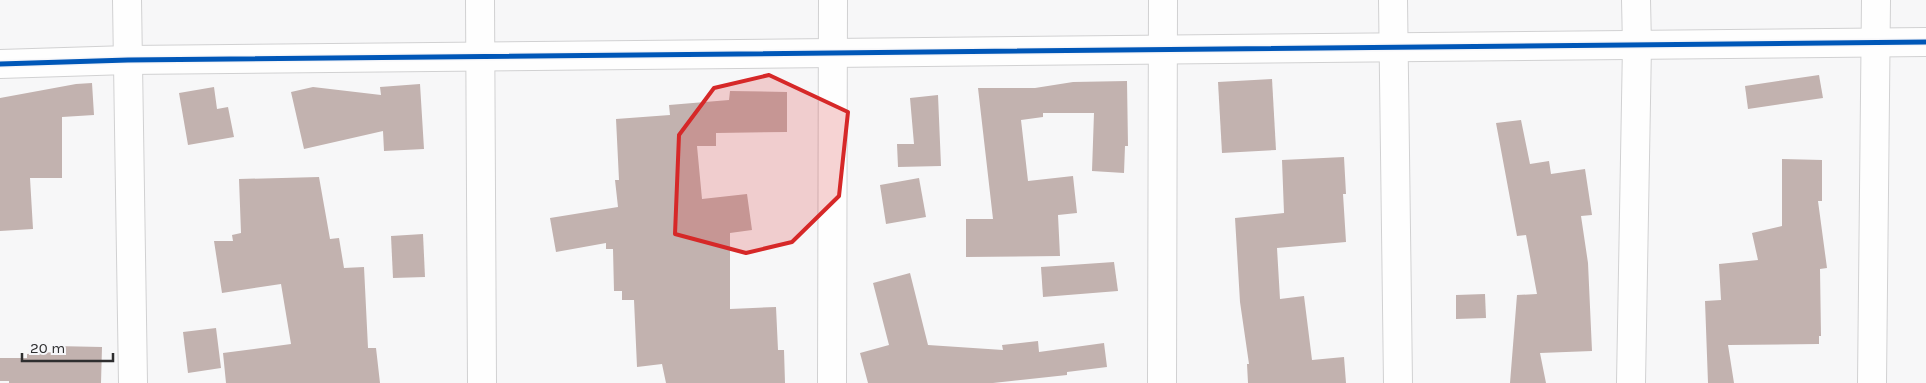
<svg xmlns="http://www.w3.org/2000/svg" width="1926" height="383" font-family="Karla,sans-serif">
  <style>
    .building { fill: #c2b2af }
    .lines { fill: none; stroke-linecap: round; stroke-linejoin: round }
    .minor-casing { stroke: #d1d1d2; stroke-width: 30 }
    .minor { stroke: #fefefe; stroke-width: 28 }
    .cycleway-casing { stroke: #f6f6f9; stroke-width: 8 }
    .cycleway { stroke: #0057b8; stroke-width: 5 }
    .marked { fill: #d62828; fill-opacity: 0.2; stroke: #d62828; stroke-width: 4; stroke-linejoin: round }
  </style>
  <rect width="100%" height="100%" fill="#f7f7f8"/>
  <!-- building -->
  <g class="building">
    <path d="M1819 75 1823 98 1748 109 1745 86Z"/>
    <path d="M1272 79 1276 150 1222 153 1218 82Z"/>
    <path d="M1127 81 1128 146H1125L1124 173 1092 171 1094 113H1043V117L1021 120 1028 181 1073 176 1077 213 1058 215 1060 256 966 257V219H993L978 88H1035L1073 82Z"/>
    <path d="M92 83 94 115 62 117V178H30L33 229 0 231V98L76 84Z"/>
    <path d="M420 84 424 149 384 151 383 131 304 149 291 92 313 87 381 95 380 87Z"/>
    <path d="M214 87 217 109 228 107 234 137 188 145 179 93Z"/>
    <path d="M730 91 787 92V132L716 133V146H697L702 199 747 194 752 230 730 233V309L776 307 778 350H784L785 383H666L662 364 637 367 634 300H622V291H614L613 249H606V243L556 252 550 218 618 207 615 180H619L616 119 670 115 669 105 729 100Z"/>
    <path d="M938 95 941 166 898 167 897 144H914L910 98Z"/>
    <path d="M1521 120 1530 164 1549 161 1551 174 1585 169 1592 215 1581 216 1588 263 1592 351 1540 353 1546 383H1510L1517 295 1537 294 1526 235 1517 236 1496 123Z"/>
    <path d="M1344 157 1346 194H1343L1346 242 1277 248 1280 299 1304 296 1312 360 1344 357 1346 383H1248L1247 364H1249L1240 302 1235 218 1284 213 1282 160Z"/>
    <path d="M1782 159 1822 160V201H1818L1827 268 1820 269 1821 336H1819V344L1728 345 1734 383H1708L1705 301 1721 300 1719 264 1758 260 1752 233 1782 226Z"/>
    <path d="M319 177 330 239 339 238 344 268 364 267 368 348H376L380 383H226L223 353 291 344 281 284 222 293 214 241H233L232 235 241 233 239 179Z"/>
    <path d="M919 178 926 217 886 224 880 185Z"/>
    <path d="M423 234 425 277 393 278 391 236Z"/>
    <path d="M1114 262 1118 291 1043 297 1041 267Z"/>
    <path d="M910 273 928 345 1003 350 1002 345 1038 341 1039 352 1104 343 1107 367 1067 372V375L993 383H868L860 353 889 345 873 283Z"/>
    <path d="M1485 294 1486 318 1456 319V295Z"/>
    <path d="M216 328 221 368 188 373 183 332Z"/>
    <path d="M55 346 102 347 101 383H9V381H0V358H27V354L55 352Z"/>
  </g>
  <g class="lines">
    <defs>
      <g id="minor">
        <path d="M127 0 133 383"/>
        <path d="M480 0 482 383"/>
        <path d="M1393 0 1398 383"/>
        <path d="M0 64 128 60 1926 42"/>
        <path d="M832 383 833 0"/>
        <path d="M1162 383 1163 0"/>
        <path d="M1631 383 1637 45 1636 0"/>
        <path d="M1872 383 1876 0"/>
      </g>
    </defs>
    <!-- minor casing -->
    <use href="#minor" class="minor-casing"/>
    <!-- minor -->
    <use href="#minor" class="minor"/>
    <defs>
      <path id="cycleway" d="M0 64 128 60 1926 42"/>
    </defs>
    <!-- cycleway casing -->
    <use href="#cycleway" class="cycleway-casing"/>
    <!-- cycleway -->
    <use href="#cycleway" class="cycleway"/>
  </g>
  <!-- marked area -->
  <path class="marked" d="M769 75 848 112 839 196 792 242 746 253 675 234 679 135 714 88Z"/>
  <!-- scale -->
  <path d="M22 353v8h91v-8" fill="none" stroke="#2e2e2f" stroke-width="2.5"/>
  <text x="30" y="353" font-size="15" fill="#2e2e2f" stroke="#f6f6f9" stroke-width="4" paint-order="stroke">20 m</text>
</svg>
